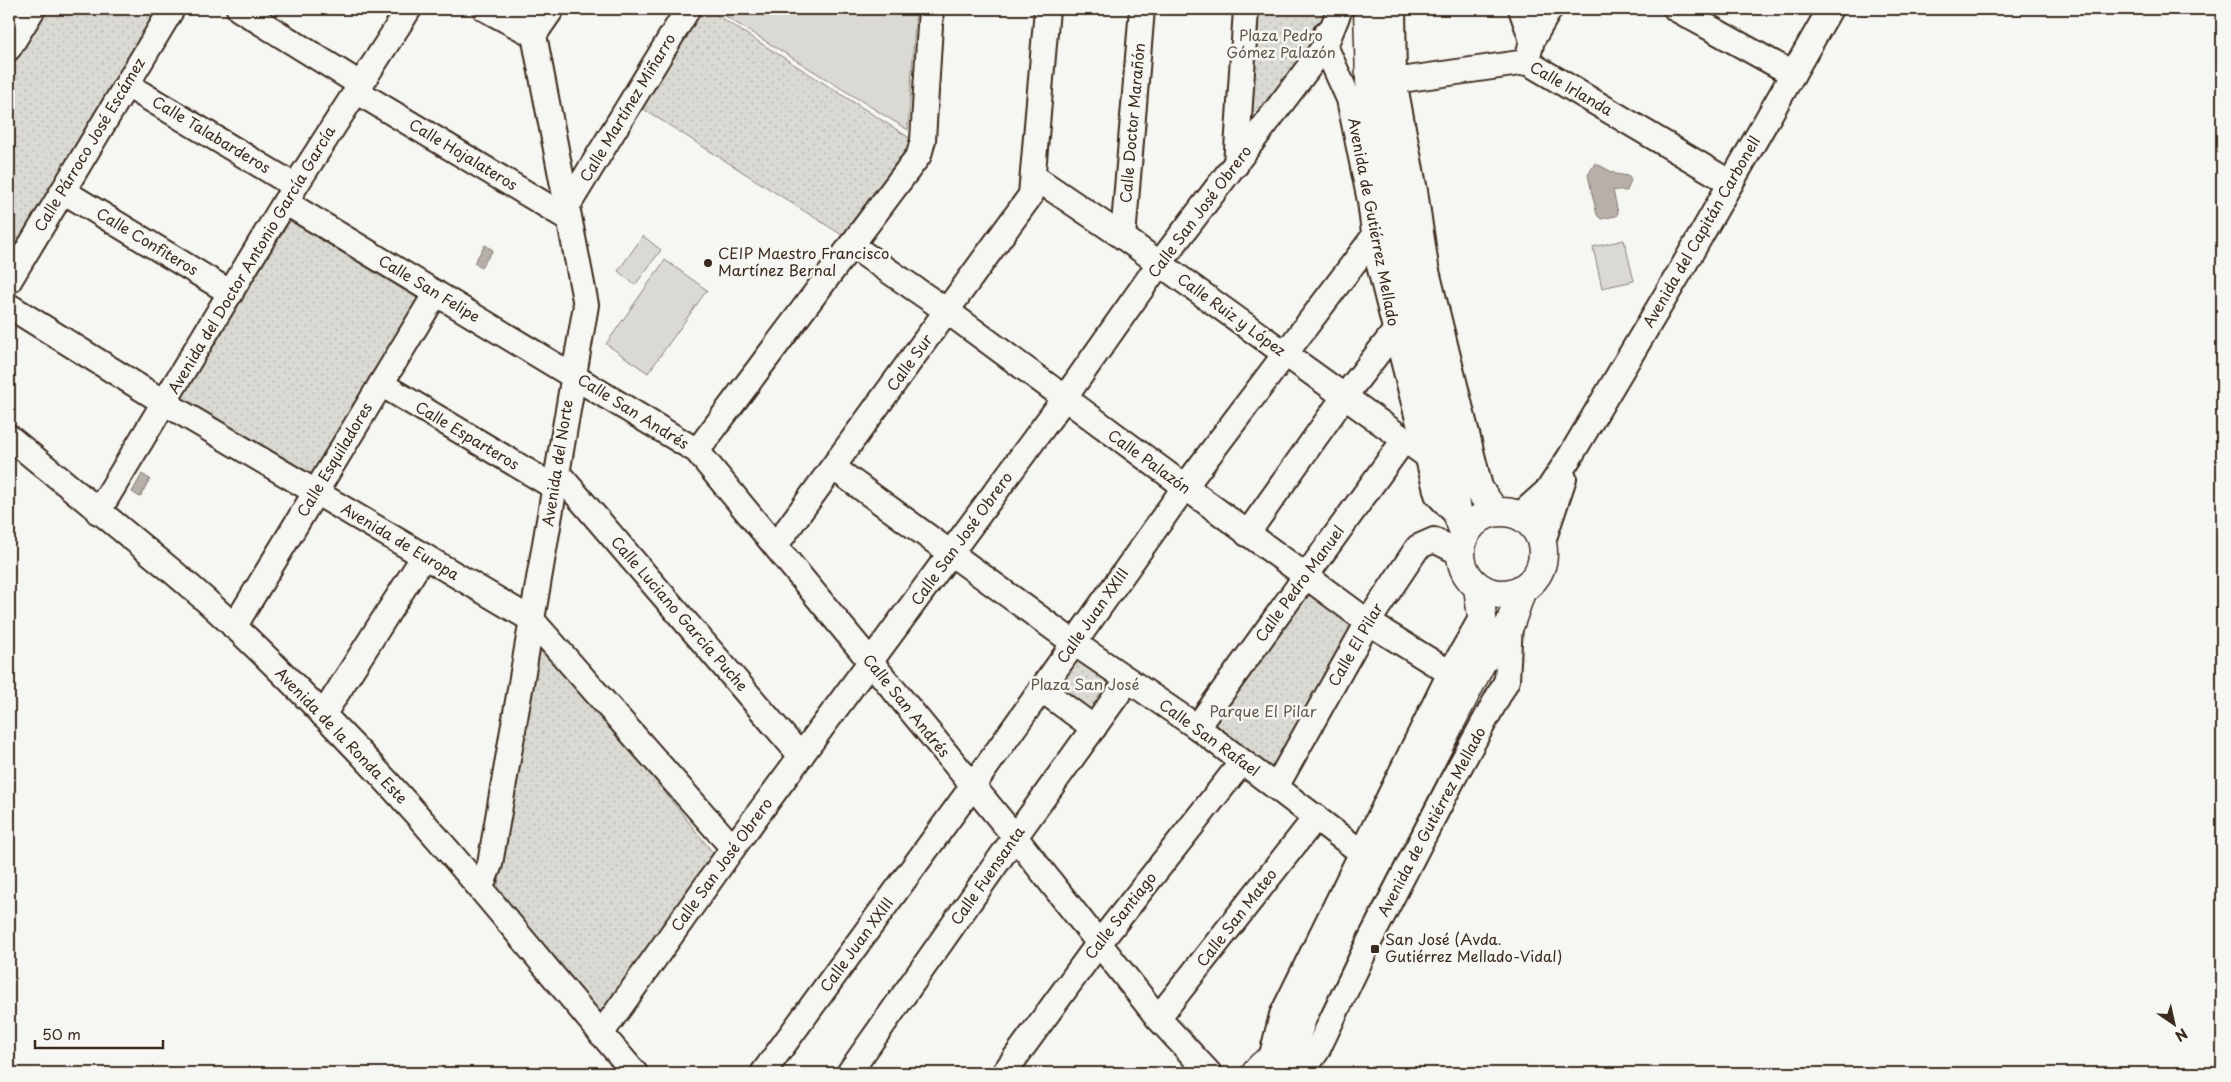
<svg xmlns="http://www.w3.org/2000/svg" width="2231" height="1082" font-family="'Playpen Sans',sans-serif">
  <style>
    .grass { fill: #dad9d3; stroke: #8a8278 }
    .park { fill: url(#park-dots); stroke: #8a8278 }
    .water { fill: #b6b0a9; stroke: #857a71 }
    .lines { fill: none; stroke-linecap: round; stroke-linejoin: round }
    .minor-casing { stroke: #3b2a1e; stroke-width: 28 }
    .major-casing { stroke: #3b2a1e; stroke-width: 31 }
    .minor { stroke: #f6f6f2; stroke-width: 24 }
    .major { stroke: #f6f6f2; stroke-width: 28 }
    .poi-dot { fill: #3b2a1e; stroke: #f6f6f2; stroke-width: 2 }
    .labels { text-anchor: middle; stroke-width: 5; stroke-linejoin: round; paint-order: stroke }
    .park-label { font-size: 15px; fill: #63564b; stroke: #f6f6f2 }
    .street-label { font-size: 15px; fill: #3b2a1e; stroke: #f6f6f2 }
    .poi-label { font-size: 15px; fill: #3b2a1e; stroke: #f6f6f2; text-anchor: start }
  </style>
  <defs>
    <pattern id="park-dots" width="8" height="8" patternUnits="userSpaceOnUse" patternTransform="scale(1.25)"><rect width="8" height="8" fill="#dad9d3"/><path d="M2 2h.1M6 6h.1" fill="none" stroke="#bcbab5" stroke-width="1.8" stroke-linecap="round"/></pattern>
  </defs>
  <rect width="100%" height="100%" fill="#f6f6f2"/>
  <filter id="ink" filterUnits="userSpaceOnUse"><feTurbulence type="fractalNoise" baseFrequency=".02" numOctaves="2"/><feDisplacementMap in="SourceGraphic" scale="10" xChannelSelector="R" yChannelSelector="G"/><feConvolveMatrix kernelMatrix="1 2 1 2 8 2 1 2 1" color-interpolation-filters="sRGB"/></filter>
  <g filter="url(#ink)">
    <!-- grass -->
    <g class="grass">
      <path d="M714 9H916L908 130Z"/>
      <path d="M643 236 661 250 635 285 618 271Z"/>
      <path d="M1624 240 1634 281 1602 288 1593 247Z"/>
      <path d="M665 260 707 290 648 373 606 344Z"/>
    </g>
    <!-- park -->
    <g class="park">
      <path d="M48 9H161L9 260V73Z"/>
      <path d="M703 9H707L913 140 842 235 642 108Z"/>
      <path d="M1246 9H1327L1325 46 1270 120 1240 103Z"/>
      <path d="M290 221 423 302 311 484 178 403Z"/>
      <path d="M1307 584 1360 624 1273 771 1205 726Z"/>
      <path d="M1074 643 1128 680 1094 728 1041 689Z"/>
      <path d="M550 648 718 859 603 1018 496 897 538 649Z"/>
    </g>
    <!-- water -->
    <g class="water">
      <path d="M1595 163 1616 174 1628 176 1631 180 1627 191 1613 190 1618 213 1616 216 1601 219 1597 215 1588 175Z"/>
      <path d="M485 245 493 250 481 268 474 263Z"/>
      <path d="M142 474 150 479 140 497 132 492Z"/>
    </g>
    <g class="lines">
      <defs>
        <g id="minor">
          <path d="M239 9 360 84"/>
          <path d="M485 9 534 35 552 9"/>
          <path d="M1393 9 1394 81 1415 191 1426 267 1480 487"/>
          <path d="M1521 9 1532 40"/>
          <path d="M1676 9 1793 74"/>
          <path d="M1326 33 1325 46 1349 99 1370 201 1377 257 1437 494 1458 516"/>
          <path d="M9 48 33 9"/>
          <path d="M1527 62 1532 40 1550 9"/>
          <path d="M1394 81 1527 62 1731 183"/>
          <path d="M127 85 295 186"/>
          <path d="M356 91 569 219"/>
          <path d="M1236 165 1246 9"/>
          <path d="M1033 176 1123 237 1427 456"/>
          <path d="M63 191 231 293"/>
          <path d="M285 202 697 451 1015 837 1158 1018 1209 1073"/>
          <path d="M567 207 688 9"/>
          <path d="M1123 237 1142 9"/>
          <path d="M851 245 947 311 1368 622 1450 673"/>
          <path d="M9 281 172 9"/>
          <path d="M9 306 165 403 532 620 733 848"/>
          <path d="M381 384 554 487"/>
          <path d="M9 437C63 482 118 526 172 571 233 622 289 679 344 736 448 843 538 961 635 1073"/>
          <path d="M697 451 919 155 923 140 931 9"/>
          <path d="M834 468 1074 643 1197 727 1362 853"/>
          <path d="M557 472 801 756"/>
          <path d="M98 512 285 202 409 9"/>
          <path d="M1519 516 1548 490 1571 455 1684 265 1830 9"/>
          <path d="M1247 534 1344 397 1395 331"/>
          <path d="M1542 544 1564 478"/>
          <path d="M776 545 1031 195 1047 9"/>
          <path d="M234 627 436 293"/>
          <path d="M1041 689 1094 728"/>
          <path d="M323 715 424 556"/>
          <path d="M1197 727 1404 440"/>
          <path d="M1276 787 1368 622 1418 547 1434 540 1460 553"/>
          <path d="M481 887 490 864 586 305 529 9"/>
          <path d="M1158 1018 1316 817"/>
          <path d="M601 1034 733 848 1064 399 1159 264 1325 46 1340 9"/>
          <path d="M1271 1059 1282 1015 1450 673 1482 617"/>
          <path d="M1305 1068 1317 1051 1369 942 1453 779 1507 680 1510 624"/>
          <path d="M763 1073 972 787 1184 488 1375 235"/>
          <path d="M849 1073 1015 837 1128 680"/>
          <path d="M1004 1073 1093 951 1242 762"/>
        </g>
        <g id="major">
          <path d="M1368 9 1370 81 1381 148 1403 258 1445 441 1458 516 1465 535"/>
          <path d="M1450 448 1495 512"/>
          <circle cx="1502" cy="553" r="41"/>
          <path d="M1478 587 1482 617 1481 663"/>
          <path d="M1289 1058 1303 1015 1344 929 1481 663 1510 624 1522 589"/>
          <path d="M1256 1073C1269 1053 1295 1052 1308 1073"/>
        </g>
      </defs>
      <!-- minor casing -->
      <use href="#minor" class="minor-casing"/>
      <!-- major casing -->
      <use href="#major" class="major-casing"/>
      <!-- minor -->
      <use href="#minor" class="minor"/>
      <!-- major -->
      <use href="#major" class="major"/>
    </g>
  </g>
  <!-- markers -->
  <g class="poi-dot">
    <circle cx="708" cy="263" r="5"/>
    <rect x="1370" y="944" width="10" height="10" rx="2.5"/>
  </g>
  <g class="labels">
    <!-- park labels -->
    <g class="park-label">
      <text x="1281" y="41">Plaza Pedro<tspan x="1281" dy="17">Gómez Palazón</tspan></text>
      <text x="1085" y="690">Plaza San José</text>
      <text x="1263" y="717">Parque El Pilar</text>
    </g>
    <!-- street labels -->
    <g class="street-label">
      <text transform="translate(1571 89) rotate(30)" y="5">Calle Irlanda</text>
      <text transform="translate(628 108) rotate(-59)" y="5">Calle Martínez Miñarro</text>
      <text transform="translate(1133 123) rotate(-85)" y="5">Calle Doctor Marañón</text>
      <text transform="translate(211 135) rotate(31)" y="5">Calle Talabarderos</text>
      <text transform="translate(90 145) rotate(-59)" y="5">Calle Párroco José Escámez</text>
      <text transform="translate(463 155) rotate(31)" y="5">Calle Hojalateros</text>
      <text transform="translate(1200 212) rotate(-53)" y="5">Calle San José Obrero</text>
      <text transform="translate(1373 222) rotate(79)" y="5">Avenida de Gutiérrez Mellado</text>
      <text transform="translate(1702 232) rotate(-60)" y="5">Avenida del Capitán Carbonell</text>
      <text transform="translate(147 242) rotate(31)" y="5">Calle Confiteros</text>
      <text transform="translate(252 260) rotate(-59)" y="5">Avenida del Doctor Antonio García García</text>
      <text transform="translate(429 289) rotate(31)" y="5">Calle San Felipe</text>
      <text transform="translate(1231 315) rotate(36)" y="5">Calle Ruiz y López</text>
      <text transform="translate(910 363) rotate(-54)" y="5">Calle Sur</text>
      <text transform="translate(633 412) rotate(32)" y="5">Calle San Andrés</text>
      <text transform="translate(467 436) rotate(31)" y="5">Calle Esparteros</text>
      <text transform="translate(335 460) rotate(-59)" y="5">Calle Esquiladores</text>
      <text transform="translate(1149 462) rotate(36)" y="5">Calle Palazón</text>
      <text transform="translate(558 463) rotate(-81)" y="5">Avenida del Norte</text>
      <text transform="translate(962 539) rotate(-54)" y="5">Calle San José Obrero</text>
      <text transform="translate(400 542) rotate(31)" y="5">Avenida de Europa</text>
      <text transform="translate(1300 584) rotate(-54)" y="5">Calle Pedro Manuel</text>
      <text transform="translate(679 614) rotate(49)" y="5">Calle Luciano García Puche</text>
      <text transform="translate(1093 616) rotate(-55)" y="5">Calle Juan XXIII</text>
      <text transform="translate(1356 645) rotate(-60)" y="5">Calle El Pilar</text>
      <text transform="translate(906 706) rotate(51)" y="5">Calle San Andrés</text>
      <text transform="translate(341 736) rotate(46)" y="5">Avenida de la Ronda Este</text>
      <text transform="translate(1209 738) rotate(36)" y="5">Calle San Rafael</text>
      <text transform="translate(1432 822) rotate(-62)" y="5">Avenida de Gutiérrez Mellado</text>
      <text transform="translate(722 865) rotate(-54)" y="5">Calle San José Obrero</text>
      <text transform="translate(988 876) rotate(-55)" y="5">Calle Fuensanta</text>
      <text transform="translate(1121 916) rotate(-52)" y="5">Calle Santiago</text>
      <text transform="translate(1237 918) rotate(-52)" y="5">Calle San Mateo</text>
      <text transform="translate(857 945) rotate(-54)" y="5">Calle Juan XXIII</text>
    </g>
    <!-- poi labels -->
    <g class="poi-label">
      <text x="718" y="259">CEIP Maestro Francisco<tspan x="718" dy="17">Martínez Bernal</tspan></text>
      <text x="1385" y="945">San José (Avda.<tspan x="1385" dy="17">Gutiérrez Mellado-Vidal)</tspan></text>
    </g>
  </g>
  <!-- margin -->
  <rect width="2231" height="1082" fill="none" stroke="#f6f6f2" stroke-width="30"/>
  <rect x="15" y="15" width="2201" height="1052" fill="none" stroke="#3b2a1e" stroke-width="2" filter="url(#ink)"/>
  <!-- north arrow -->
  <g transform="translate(2174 1024) rotate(146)" stroke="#f6f6f2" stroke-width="4" paint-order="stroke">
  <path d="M0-4L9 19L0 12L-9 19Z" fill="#3b2a1e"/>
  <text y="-8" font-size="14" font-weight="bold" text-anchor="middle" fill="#3b2a1e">N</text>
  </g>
  <!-- scale -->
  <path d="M35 1040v8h128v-8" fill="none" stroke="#3b2a1e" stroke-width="2.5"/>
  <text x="42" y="1040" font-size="15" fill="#3b2a1e" stroke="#f6f6f2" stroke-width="4" paint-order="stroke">50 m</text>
</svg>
